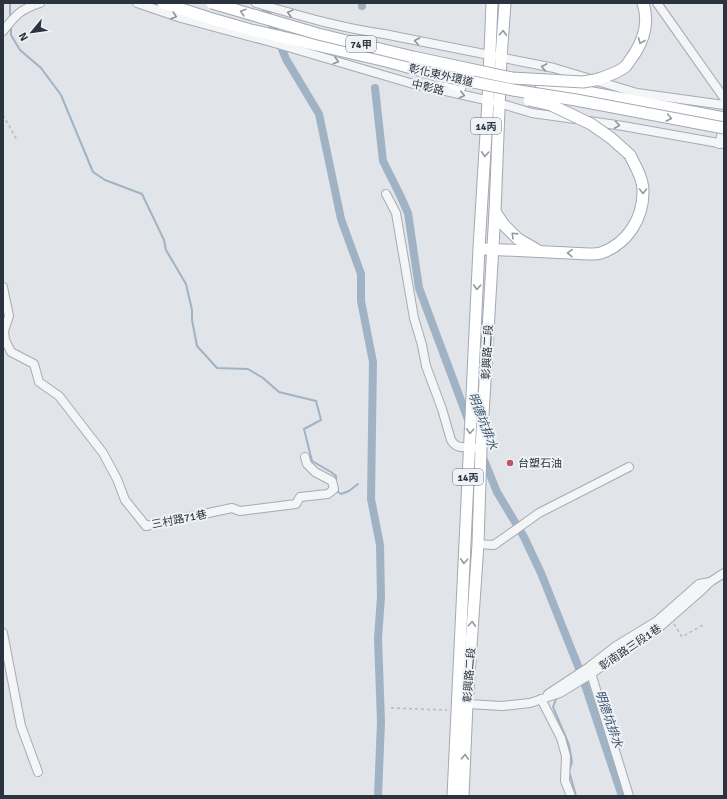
<svg xmlns="http://www.w3.org/2000/svg" width="727" height="799" font-family="Signika,'Noto Sans TC',sans-serif">
  <style>
    .lines { fill: none; stroke-linecap: round; stroke-linejoin: round }
    .stream { stroke: #a0b3c5; stroke-width: 2 }
    .canal { stroke: #a0b3c5; stroke-width: 8 }
    .minor-casing { stroke: #a7abb2; stroke-width: 10 }
    .major-casing { stroke: #a2a9b3; stroke-width: 13 }
    .path { stroke: #b7bbc0; stroke-width: 1.5; stroke-dasharray: 3 3; stroke-linecap: butt }
    .minor { stroke: #f3f5f7; stroke-width: 8 }
    .major { stroke: #fff; stroke-width: 11 }
    .major-bridge-casing { stroke: #a2a9b3; stroke-width: 13; stroke-linecap: butt }
    .major-bridge { stroke: #fff; stroke-width: 11 }
    .oneway { stroke: #95999e }
    .oneway2 { stroke: #8f949a }
    .poi-dot { fill: #c05367; stroke: #f0f3f6; stroke-width: 1.5 }
    .labels { text-anchor: middle; stroke-width: 4; stroke-linejoin: round; paint-order: stroke }
    .shield { fill: #f0f3f6; stroke: #666d75; stroke-width: 1 }
    .shield-label { font-size: 10px; font-weight: bold; fill: #2b333e }
    .street-label { font-size: 11px; fill: #2b333e; stroke: #f0f3f6 }
    .poi-label { font-size: 11px; fill: #2b333e; stroke: #f0f3f6; text-anchor: start }
    .water-label { font-size: 12px; font-style: italic; fill: #39536e; stroke: #f0f3f6 }
  </style>
  <rect width="100%" height="100%" fill="#e1e4e8"/>
  <g class="lines">
    <!-- stream -->
    <g class="stream">
      <path d="M10 3V18"/>
      <path d="M11 26V35L20 50 41 68 61 95 93 172 105 180 142 194 164 240 166 250 186 284 192 310V320L197 346 217 368 248 369 263 378 279 392 316 401 321 420 304 429 312 461 331 472 336 476V482"/>
      <path d="M335 490 341 494 349 491 358 484"/>
      <path d="M557 697 553 707 569 745 572 762 569 771 576 796"/>
    </g>
    <!-- canal -->
    <g class="canal">
      <path d="M263 3 286 59 319 114 341 219 361 274V301L373 362 371 499 380 545 381 597 378 638 381 722 378 796"/>
      <path d="M362 6V3"/>
      <path d="M375 88 383 161 399 193 408 213 419 288 469 422"/>
      <path d="M482 455 497 492 524 537 541 573 582 676 622 796"/>
    </g>
    <defs>
      <g id="minor">
        <path d="M137 3 181 18 271 42 410 83 499 103 532 113 575 119"/>
        <path d="M256 3C298 15 340 28 384 34L554 68 637 93 724 105"/>
        <path d="M657 3 724 98"/>
        <path d="M3 31C16 15 19 10 40 3"/>
        <path d="M589 121 623 126 724 144"/>
        <path d="M719 144 724 125"/>
        <path d="M386 194 396 213 414 318 422 345 426 366 442 409 451 440C457 450 464 446 474 448"/>
        <path d="M3 287 9 316 4 331 5 340 11 352 34 364 39 382 59 396 103 453 117 479 125 500 146 526 232 508 240 511 296 504 300 497 328 494 334 489 332 481 315 472 307 464 305 457"/>
        <path d="M478 544 494 545 539 513 629 467"/>
        <path d="M3 633 21 726 38 772"/>
        <path d="M590 670 629 796"/>
        <path d="M548 694 589 667 616 646 657 621 699 584 710 582"/>
        <path d="M541 699 561 738 566 756 565 781 571 796"/>
        <path d="M462 705 467 704 502 706 530 703 560 693 591 674 630 646 654 632 703 589 710 582 724 573"/>
      </g>
      <g id="major">
        <path d="M163 3 209 18 251 30 386 61 433 74 460 87"/>
        <path d="M595 80C604 77 619 73 626 66 629 62 632 57 635 53 645 37 649 21 643 3"/>
        <path d="M540 83 724 118"/>
        <path d="M495 212 504 225 518 239 537 250"/>
        <path d="M485 249 589 254C593 254 598 254 601 253 627 244 643 219 643 192 643 190 643 186 642 183 640 173 634 164 630 155"/>
        <path d="M453 796 479 248 488 101 492 3"/>
        <path d="M463 796 467 704 478 544 481 449 495 212 501 58 505 3"/>
      </g>
    </defs>
    <!-- minor casing -->
    <use href="#minor" class="minor-casing"/>
    <!-- major casing -->
    <use href="#major" class="major-casing"/>
    <!-- path -->
    <g class="path">
      <path d="M3 115 17 140"/>
      <path d="M674 624 682 637 703 625"/>
      <path d="M391 708 447 710"/>
    </g>
    <!-- minor -->
    <use href="#minor" class="minor"/>
    <!-- major -->
    <use href="#major" class="major"/>
    <defs>
      <g id="major-bridge">
        <path d="M212 3 318 34 413 57 512 78 583 82 595 80"/>
        <path d="M433 74 513 90 576 100 724 128"/>
        <path d="M529 100 551 105 591 124 611 138 630 155"/>
      </g>
    </defs>
    <!-- major-bridge casing -->
    <use href="#major-bridge" class="major-bridge-casing"/>
    <!-- major-bridge -->
    <use href="#major-bridge" class="major-bridge"/>
  </g>
  <!-- one-way arrows -->
  <defs><path id="oneway-chevron" d="M-2-3.5L2.5 0L-2 3.5" fill="none" stroke-width="1.6" stroke-linecap="round" stroke-linejoin="round"/></defs>
  <g class="oneway">
    <use href="#oneway-chevron" transform="translate(243 12) rotate(-163)"/>
    <use href="#oneway-chevron" transform="translate(503 33) rotate(-86)"/>
    <use href="#oneway-chevron" transform="translate(641 41) rotate(112)"/>
    <use href="#oneway-chevron" transform="translate(669 118) rotate(11)"/>
    <use href="#oneway-chevron" transform="translate(485 154) rotate(93)"/>
    <use href="#oneway-chevron" transform="translate(643 191) rotate(90)"/>
    <use href="#oneway-chevron" transform="translate(514 235) rotate(-136)"/>
    <use href="#oneway-chevron" transform="translate(570 253) rotate(-177)"/>
    <use href="#oneway-chevron" transform="translate(477 287) rotate(93)"/>
    <use href="#oneway-chevron" transform="translate(470 431) rotate(93)"/>
    <use href="#oneway-chevron" transform="translate(464 561) rotate(93)"/>
    <use href="#oneway-chevron" transform="translate(472 624) rotate(-86)"/>
    <use href="#oneway-chevron" transform="translate(465 757) rotate(-88)"/>
  </g>
  <g class="oneway2">
    <use href="#oneway-chevron" transform="translate(290 13) rotate(-165)"/>
    <use href="#oneway-chevron" transform="translate(174 16) rotate(19)"/>
    <use href="#oneway-chevron" transform="translate(417 41) rotate(-169)"/>
    <use href="#oneway-chevron" transform="translate(336 61) rotate(16)"/>
    <use href="#oneway-chevron" transform="translate(544 67) rotate(-169)"/>
    <use href="#oneway-chevron" transform="translate(462 95) rotate(13)"/>
    <use href="#oneway-chevron" transform="translate(617 125) rotate(8)"/>
  </g>
  <!-- markers -->
  <circle class="poi-dot" cx="510" cy="463" r="4"/>
  <g class="labels">
    <!-- shield labels -->
    <g class="shield">
      <rect x="346" y="36" width="30" height="16" rx="3"/>
      <rect x="471" y="118" width="30" height="16" rx="3"/>
      <rect x="453" y="469" width="30" height="16" rx="3"/>
    </g>
    <g class="shield-label">
      <text x="361" y="48">74甲</text>
      <text x="486" y="130">14丙</text>
      <text x="468" y="481">14丙</text>
    </g>
    <!-- street labels -->
    <g class="street-label">
      <text transform="translate(441 75) rotate(13)" y="4">彰化東外環道</text>
      <text transform="translate(428 87) rotate(13)" y="4">中彰路</text>
      <text transform="translate(487 352) rotate(-87)" y="4">彰興路二段</text>
      <text transform="translate(179 519) rotate(-11)" y="4">三村路71巷</text>
      <text transform="translate(630 647) rotate(-34)" y="4">彰南路三段1巷</text>
      <text transform="translate(469 675) rotate(-86)" y="4">彰興路二段</text>
    </g>
    <!-- poi labels -->
    <g class="poi-label">
      <text x="518" y="467">台塑石油</text>
    </g>
    <!-- water labels -->
    <g class="water-label">
      <text transform="translate(483 421) rotate(69)" y="4">明德坑排水</text>
      <text transform="translate(609 719) rotate(71)" y="4">明德坑排水</text>
    </g>
  </g>
  <!-- border -->
  <rect width="727" height="799" fill="none" stroke="#2b333e" stroke-width="8"/>
  <!-- north arrow -->
  <g transform="translate(32 32) rotate(241)" stroke="#f0f3f6" stroke-width="3" paint-order="stroke">
  <path d="M0-3L7 15L0 10L-7 15Z" fill="#2b333e"/>
  <text y="-6" font-size="11" font-weight="bold" text-anchor="middle" fill="#2b333e">N</text>
  </g>
</svg>
